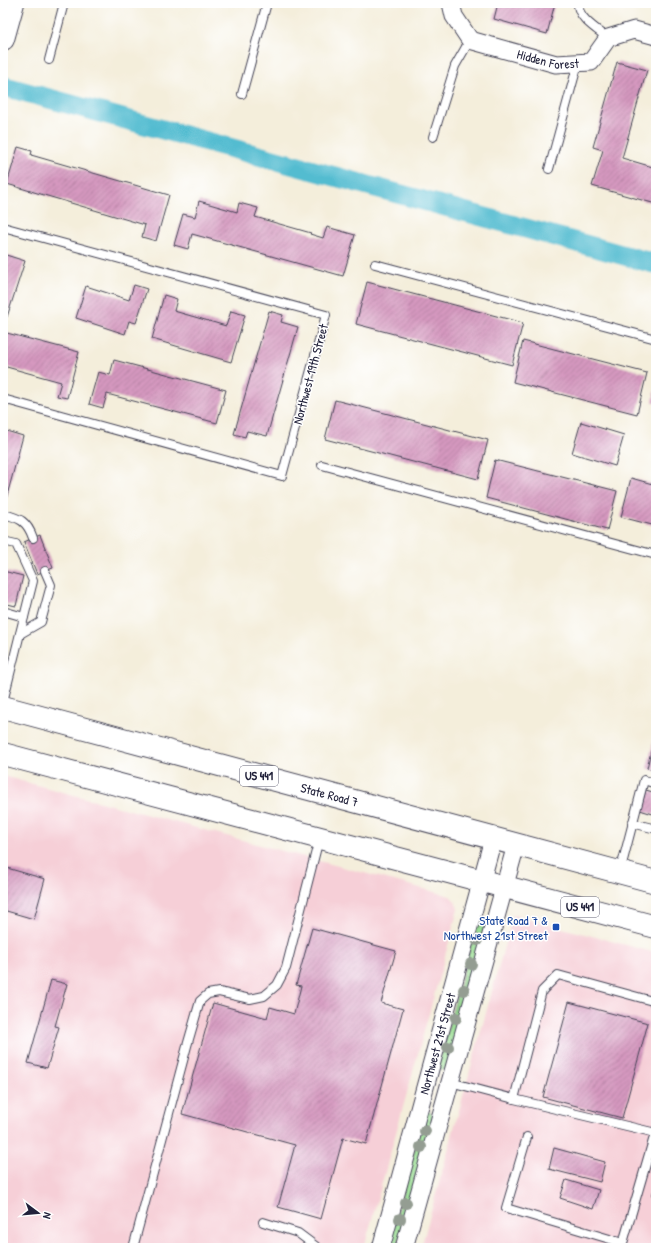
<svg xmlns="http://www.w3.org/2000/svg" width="659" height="1251" font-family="'Patrick Hand',sans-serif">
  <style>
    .built { fill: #f6cfd7 }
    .grass { fill: #9bdd94; stroke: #5e8068 }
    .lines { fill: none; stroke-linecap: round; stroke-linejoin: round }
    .canal { stroke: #53bcd0; stroke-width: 20 }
    .building { fill: url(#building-hatch) }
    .lane-casing { stroke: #424153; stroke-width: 10 }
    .street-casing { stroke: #424153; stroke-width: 19 }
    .secondary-casing { stroke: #424153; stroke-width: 24 }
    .primary-casing { stroke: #424153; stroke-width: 24 }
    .lane { stroke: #fff; stroke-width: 8 }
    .street { stroke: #fff; stroke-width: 17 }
    .secondary { stroke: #fff; stroke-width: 22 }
    .primary { stroke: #fff; stroke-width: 22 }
    .tree { fill: #949d92 }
    .transit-dot { fill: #1a4fb4; stroke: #fff; stroke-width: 1.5 }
    .labels { text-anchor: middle; stroke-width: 3; stroke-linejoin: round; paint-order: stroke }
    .shield { fill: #fff; stroke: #646476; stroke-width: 1 }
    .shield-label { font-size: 12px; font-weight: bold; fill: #22223b }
    .street-label { font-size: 13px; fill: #22223b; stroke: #fff }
    .transit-label { font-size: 13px; fill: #164399; stroke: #fff; text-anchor: end }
  </style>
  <defs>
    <pattern id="building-hatch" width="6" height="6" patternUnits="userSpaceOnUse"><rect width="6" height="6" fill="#d598bf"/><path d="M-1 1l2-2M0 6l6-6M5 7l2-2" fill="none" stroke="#ac7c9c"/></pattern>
  </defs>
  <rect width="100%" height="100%" fill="#fff"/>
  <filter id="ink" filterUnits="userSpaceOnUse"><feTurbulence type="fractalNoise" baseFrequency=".025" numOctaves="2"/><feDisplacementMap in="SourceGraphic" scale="8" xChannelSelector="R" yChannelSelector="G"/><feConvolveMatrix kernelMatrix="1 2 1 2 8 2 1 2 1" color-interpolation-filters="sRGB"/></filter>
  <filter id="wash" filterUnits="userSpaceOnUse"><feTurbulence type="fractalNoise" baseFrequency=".012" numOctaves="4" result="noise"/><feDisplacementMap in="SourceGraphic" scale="16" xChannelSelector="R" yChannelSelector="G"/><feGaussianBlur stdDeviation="0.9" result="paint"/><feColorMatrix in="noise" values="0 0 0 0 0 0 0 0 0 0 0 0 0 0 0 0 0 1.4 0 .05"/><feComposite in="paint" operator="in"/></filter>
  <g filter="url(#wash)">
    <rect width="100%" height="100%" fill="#f4eedb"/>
    <!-- built -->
    <g class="built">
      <path d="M3 776 450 896 455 901 458 909 364 1248H3Z"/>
      <path d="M513 915 656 953V1248H421Z"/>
    </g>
    <!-- grass -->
    <g class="grass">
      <path d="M481 918H484L487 921 447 1067 444 1070 440 1069 438 1064 476 926Z"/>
      <path d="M428 1111 432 1113 433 1117 399 1241 396 1244 391 1243 390 1239 424 1114Z"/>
    </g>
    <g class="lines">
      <!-- canal -->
      <path class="canal" d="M3 86 656 264"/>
    </g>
    <g id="blocks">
      <!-- building -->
      <g class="building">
        <path d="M498 3H555L547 34 494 19Z"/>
        <path d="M617 62 647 70 622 158 656 168V204L592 186 603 150 593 147Z"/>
        <path d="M18 147 32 151 31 155 169 195 156 241 142 237 145 225 7 184Z"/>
        <path d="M199 201 237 212 239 203 258 208 255 217 311 233 310 234 323 238 327 227 355 235 343 276 192 234 188 249 174 245 183 214 195 217Z"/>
        <path d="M3 254 25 261 7 317 3 316Z"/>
        <path d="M367 282 523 323 512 365 356 324Z"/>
        <path d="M134 285 147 289 136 323 129 321 125 334 76 318 86 286 129 300Z"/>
        <path d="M164 295 177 299 174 311 226 326 231 311 245 315 231 362 152 339Z"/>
        <path d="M269 311 283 315 281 322 298 327 267 436 247 431 245 437 234 434Z"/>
        <path d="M3 332 79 352 67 398 57 396 61 382 3 366Z"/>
        <path d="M523 341 647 373 637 414 513 382Z"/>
        <path d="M114 360 226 390 217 423 107 394 103 408 89 404 98 372 110 375Z"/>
        <path d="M655 391H656V402H653Z"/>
        <path d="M335 400 488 440 478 479 325 439Z"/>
        <path d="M581 422 624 435 615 466 572 453Z"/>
        <path d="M3 430 23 436 5 503H3Z"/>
        <path d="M495 460 617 491 607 530 486 498Z"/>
        <path d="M631 478 656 485V526L621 517Z"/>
        <path d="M40 535 53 568 37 574 24 542Z"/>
        <path d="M3 571 23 576 16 606 3 603Z"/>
        <path d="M655 735H656V771L647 768Z"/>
        <path d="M646 790 656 793V815L640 810Z"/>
        <path d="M7 868 45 879 34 919 3 910V884Z"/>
        <path d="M312 928 396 951 381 1003 403 1009 366 1144 343 1138 321 1219 278 1207 295 1145 182 1114 213 1003 267 1018 270 1007 294 1014 301 986 296 985Z"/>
        <path d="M51 980 67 984 55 1026 59 1027 47 1068 28 1063Z"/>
        <path d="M569 1002 648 1023 622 1118 543 1097Z"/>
        <path d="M554 1148 605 1162 600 1182 549 1169Z"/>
        <path d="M566 1180 599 1190 593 1209 560 1198Z"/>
        <path d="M656 1182V1197L652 1196Z"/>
      </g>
    </g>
  </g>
  <g filter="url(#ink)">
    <use href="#blocks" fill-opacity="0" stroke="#424153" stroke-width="1"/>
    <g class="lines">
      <defs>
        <g id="lane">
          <path d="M578 3C577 18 598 30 608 38"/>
          <path d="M49 60 64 3"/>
          <path d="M242 94 267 3"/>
          <path d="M433 137 455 66 470 40"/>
          <path d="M549 169 578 63"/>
          <path d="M3 227 326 315 282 476 3 399"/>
          <path d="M375 264 656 339"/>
          <path d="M322 465 656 555"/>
          <path d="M3 514C20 518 27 521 33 538"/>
          <path d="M3 541 16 544 33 581 3 702"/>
          <path d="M3 611 24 617"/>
          <path d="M20 634 41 622 51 585 45 571"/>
          <path d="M632 823 656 829"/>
          <path d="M620 872 644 780 656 784"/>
          <path d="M450 1082 514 1099 656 1133"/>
          <path d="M514 1099 542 991 558 975 656 1002"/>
          <path d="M527 1137 506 1208 623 1243 656 1130"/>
          <path d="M263 1222 298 1233 318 1248"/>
          <path d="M133 1248 187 1046 200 1001 208 994 219 992 250 999 264 996 277 985 286 968 319 839"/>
        </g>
        <g id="street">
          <path id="s1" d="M451 3 454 16 470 40 556 64 591 62 608 38 634 30 656 36"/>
          <path id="s2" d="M381 1248 493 839"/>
          <path d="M404 1248 516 845"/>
        </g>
        <path id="secondary" d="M3 39 13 3"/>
        <g id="primary">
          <path id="s3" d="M3 707 656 882"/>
          <path d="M3 754 656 927"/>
        </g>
      </defs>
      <!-- lane casing -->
      <use href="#lane" class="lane-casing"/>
      <!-- street casing -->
      <use href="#street" class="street-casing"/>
      <!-- secondary casing -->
      <use href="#secondary" class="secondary-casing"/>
      <!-- primary casing -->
      <use href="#primary" class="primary-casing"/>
      <!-- lane -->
      <use href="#lane" class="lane"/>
      <!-- street -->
      <use href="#street" class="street"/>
      <!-- secondary -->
      <use href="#secondary" class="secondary"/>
      <!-- primary -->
      <use href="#primary" class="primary"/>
    </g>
    <!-- trees -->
    <g class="tree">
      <circle cx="477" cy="940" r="6"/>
      <circle cx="471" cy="964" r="6"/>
      <circle cx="464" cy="990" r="6"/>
      <circle cx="456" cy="1018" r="6"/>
      <circle cx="448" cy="1047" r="6"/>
      <circle cx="425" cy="1131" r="6"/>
      <circle cx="421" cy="1147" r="6"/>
      <circle cx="406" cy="1203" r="6"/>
      <circle cx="400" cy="1219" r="6"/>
    </g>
  </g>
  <!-- markers -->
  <rect class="transit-dot" x="552" y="923" width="8" height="8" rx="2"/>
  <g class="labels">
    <!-- shield labels -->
    <g class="shield">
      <rect x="240" y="766" width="38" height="20" rx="3"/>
      <rect x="561" y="897" width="38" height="20" rx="3"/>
    </g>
    <g class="shield-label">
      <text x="259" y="780">US 441</text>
      <text x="580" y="911">US 441</text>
    </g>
    <!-- street labels -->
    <g class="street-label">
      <text dy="5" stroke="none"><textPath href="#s1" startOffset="123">Hidden Forest</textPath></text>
      <text transform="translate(310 374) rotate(-75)" y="5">Northwest 19th Street</text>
      <text dy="5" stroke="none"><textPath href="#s3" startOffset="338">State Road 7</textPath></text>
      <text dy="5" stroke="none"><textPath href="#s2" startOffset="212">Northwest 21st Street</textPath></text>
    </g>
    <!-- transit labels -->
    <g class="transit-label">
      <text x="548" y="925">State Road 7 &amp;<tspan x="548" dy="15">Northwest 21st Street</tspan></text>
    </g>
  </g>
  <!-- margin -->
  <rect width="659" height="1251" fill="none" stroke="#fff" stroke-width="16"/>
  <!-- north arrow -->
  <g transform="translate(38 1213) rotate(106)" stroke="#ffffff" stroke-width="3" paint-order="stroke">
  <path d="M0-3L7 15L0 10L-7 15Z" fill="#22223b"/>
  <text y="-6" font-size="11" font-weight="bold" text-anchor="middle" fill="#22223b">N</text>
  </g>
</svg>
